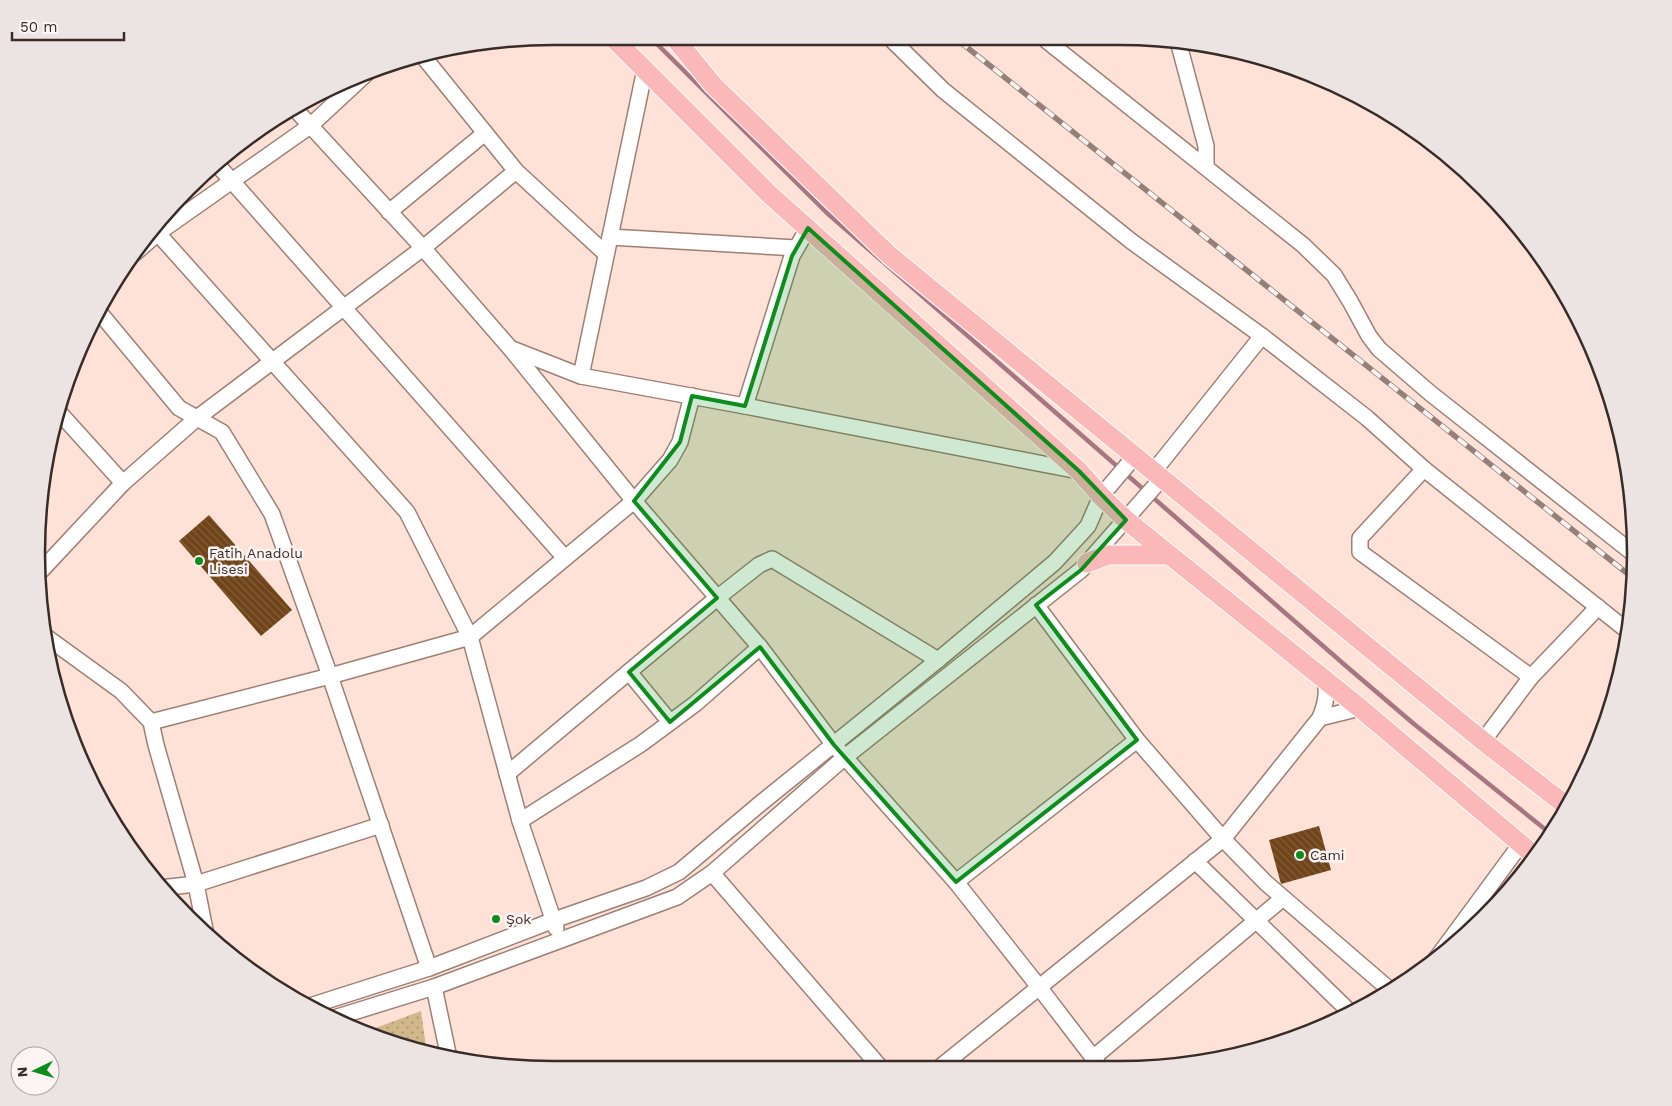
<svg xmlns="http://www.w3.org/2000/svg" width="1672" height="1106" font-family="'Work Sans',sans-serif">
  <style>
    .park { fill: url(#park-dots) }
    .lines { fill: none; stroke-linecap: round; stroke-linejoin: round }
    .stream { stroke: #a77682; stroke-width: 4.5 }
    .building { fill: url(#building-back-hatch) }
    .minor-casing { stroke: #9e7f74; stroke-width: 18 }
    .major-casing { stroke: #fff; stroke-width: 21 }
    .minor { stroke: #fff; stroke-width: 15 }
    .major { stroke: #fab8b9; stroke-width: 19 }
    .rail-casing { stroke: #948079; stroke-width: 5.5 }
    .rail { stroke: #fcf4f2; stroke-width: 4; stroke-dasharray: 11; stroke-linecap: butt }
    .marked { fill: #0d8e1c; fill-opacity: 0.2; stroke: #0d8e1c; stroke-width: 4; stroke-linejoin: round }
    .poi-dot { fill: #0d8e1c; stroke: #fcf4f2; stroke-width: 2 }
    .labels { text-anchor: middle; stroke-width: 5; stroke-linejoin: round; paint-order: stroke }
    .poi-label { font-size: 14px; fill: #392c28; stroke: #fcf4f2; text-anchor: start }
    .rim { fill: none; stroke: #392c28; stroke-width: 2.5 }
  </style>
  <defs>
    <pattern id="park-dots" width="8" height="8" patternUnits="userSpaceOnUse" patternTransform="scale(1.25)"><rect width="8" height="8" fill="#d1b789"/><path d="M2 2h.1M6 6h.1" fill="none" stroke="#ab9570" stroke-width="1.8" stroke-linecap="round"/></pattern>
    <pattern id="building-back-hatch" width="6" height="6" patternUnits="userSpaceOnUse" patternTransform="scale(1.25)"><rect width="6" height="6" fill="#704419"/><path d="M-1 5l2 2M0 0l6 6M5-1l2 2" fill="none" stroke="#815d3a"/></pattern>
  </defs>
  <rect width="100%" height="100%" fill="#fee2d8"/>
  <!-- park -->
  <path class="park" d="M421 1011 427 1054 419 1052 365 1032Z"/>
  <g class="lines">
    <!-- stream -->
    <path class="stream" d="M654 41 827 213 1346 666 1414 724 1551 834"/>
  </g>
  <!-- building -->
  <g class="building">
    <path d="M209 515 292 610 261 636 179 541Z"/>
    <path d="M1319 826 1331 870 1281 884 1269 840Z"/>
  </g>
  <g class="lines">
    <defs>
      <g id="minor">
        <path d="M893 41 943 90 1131 241 1262 336"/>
        <path d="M1047 41 1303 245 1334 275 1350 301 1369 336 1379 349 1430 393 1634 554"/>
        <path d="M1178 41 1206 146V167"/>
        <path d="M422 55 516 171 606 254"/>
        <path d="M295 109 423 248 510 348 634 501 760 647 834 745 956 882 1039 987 1101 1068"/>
        <path d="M215 162 565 558"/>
        <path d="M389 212 485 133"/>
        <path d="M153 228 407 512 470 637 520 821 556 928"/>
        <path d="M610 237 796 248"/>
        <path d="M135 253 158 233 310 126 366 74"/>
        <path d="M100 313 179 408 222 432 272 514 330 676 429 968"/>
        <path d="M512 349 581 376 745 406 1079 471"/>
        <path d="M581 376 645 69"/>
        <path d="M745 406 792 256 808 228"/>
        <path d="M57 410 123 483"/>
        <path d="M1424 469 1360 538V552L1531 677"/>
        <path d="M1154 471 1262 336 1367 418 1424 469 1629 632"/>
        <path d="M37 575 123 483 197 418 423 248 516 171"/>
        <path d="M1036 605 1137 740 1223 839 1266 883 1390 990"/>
        <path d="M45 636 121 691 151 722 156 745 196 884 206 935"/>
        <path d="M629 672 670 722"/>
        <path d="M1320 718 1360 708"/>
        <path d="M151 722 330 676 470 637 634 501 670 460 680 442 692 396"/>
        <path d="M1483 741 1531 677 1598 607"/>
        <path d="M507 774 717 598 759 565 772 559 938 660"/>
        <path d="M520 821 641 744 695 704 760 647"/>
        <path d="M1195 861 1352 1014"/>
        <path d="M712 873 880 1067"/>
        <path d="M956 882 1137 740"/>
        <path d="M160 888 196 884 381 825"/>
        <path d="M1433 963 1520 845"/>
        <path d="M434 987 449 1058"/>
        <path d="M310 1006 429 968 554 920 646 888 679 872 761 803 938 660 1055 562 1088 526 1101 496 1135 456"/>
        <path d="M331 1019 434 987 677 897 712 873 845 757 1081 570 1162 478"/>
        <path d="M1093 1058 1283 898"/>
        <path d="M939 1068 1223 839 1320 718C1325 705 1328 695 1325 680"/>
      </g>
      <g id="major">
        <path d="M616 41 768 193 1079 471 1101 496 1126 520 1360 708 1535 856"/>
        <path d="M677 41 713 85 889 255 1483 741 1568 807"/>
        <path d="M1087 563 1108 555H1168"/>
      </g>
    </defs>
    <!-- minor casing -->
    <use href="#minor" class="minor-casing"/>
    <!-- major casing -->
    <use href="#major" class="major-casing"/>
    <!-- minor -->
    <use href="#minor" class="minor"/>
    <!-- major -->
    <use href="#major" class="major"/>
    <defs>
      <path id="rail" d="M959 41 1633 578"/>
    </defs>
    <!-- rail casing -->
    <use href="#rail" class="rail-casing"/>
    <!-- rail -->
    <use href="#rail" class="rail"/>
  </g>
  <!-- marked area -->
  <path class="marked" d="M808 228 1079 471 1126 520 1081 570 1036 605 1137 740 956 882 834 745 760 647 670 722 629 672 717 598 634 501 680 442 692 396 745 406 792 256Z"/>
  <!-- markers -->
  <g class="poi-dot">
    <circle cx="199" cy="561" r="5"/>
    <circle cx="1300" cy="855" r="5"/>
    <circle cx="496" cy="919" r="5"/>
  </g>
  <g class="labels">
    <!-- poi labels -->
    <g class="poi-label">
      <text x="209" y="558">Fatih Anadolu<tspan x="209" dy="16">Lisesi</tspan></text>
      <text x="1310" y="860">Cami</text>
      <text x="506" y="924">Şok</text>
    </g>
  </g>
  <!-- crop -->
  <path d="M0 0H1672V1106H0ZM553 45H1119A508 508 0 0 1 1627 553V553A508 508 0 0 1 1119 1061H553A508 508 0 0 1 45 553V553A508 508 0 0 1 553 45Z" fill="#ece4e2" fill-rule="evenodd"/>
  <path class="rim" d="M553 45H1119A508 508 0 0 1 1627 553V553A508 508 0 0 1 1119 1061H553A508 508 0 0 1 45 553V553A508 508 0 0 1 553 45Z"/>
  <!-- north arrow -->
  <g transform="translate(35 1071) rotate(265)"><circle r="24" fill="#fcf4f2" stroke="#aea4a1"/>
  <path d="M0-4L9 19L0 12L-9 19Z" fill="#0d8e1c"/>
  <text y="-8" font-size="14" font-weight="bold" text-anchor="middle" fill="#392c28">N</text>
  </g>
  <!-- scale -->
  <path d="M12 32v8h112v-8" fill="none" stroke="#392c28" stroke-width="2.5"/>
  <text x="20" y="32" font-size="15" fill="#392c28" stroke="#fcf4f2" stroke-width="4" paint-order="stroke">50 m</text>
</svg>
